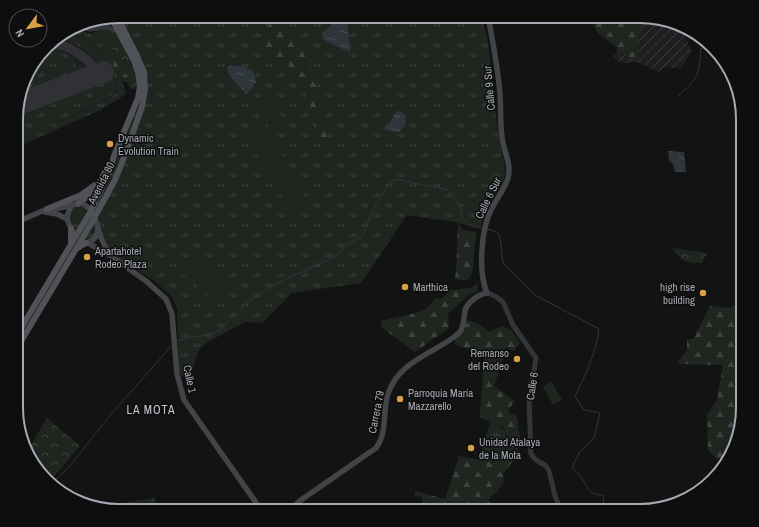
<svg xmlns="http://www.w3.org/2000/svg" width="759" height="527" font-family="'Archivo Narrow',sans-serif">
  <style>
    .built { fill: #1f1f21 }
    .industrial { fill: url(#industrial-furrows) }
    .grass { fill: url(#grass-tufts) }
    .forest { fill: url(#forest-firs) }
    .park { fill: url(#park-crowns) }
    .garden { fill: #1f2620 }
    .water { fill: url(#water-ripples) }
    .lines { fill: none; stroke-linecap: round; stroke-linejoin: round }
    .stream { stroke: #2e353b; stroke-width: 1 }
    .taxiway { stroke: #303134; stroke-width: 9 }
    .runway { stroke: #303134; stroke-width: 22 }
    .tertiary { stroke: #343538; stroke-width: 5 }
    .secondary { stroke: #424448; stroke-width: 5.5 }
    .primary { stroke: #505257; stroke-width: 6 }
    .poi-dot { fill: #d9a145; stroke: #0e0e0f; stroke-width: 1.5 }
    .labels { text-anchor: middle; stroke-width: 3; stroke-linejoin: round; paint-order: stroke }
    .street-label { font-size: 11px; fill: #a6aab2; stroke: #0e0e0f }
    .poi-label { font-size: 11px; fill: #a6aab2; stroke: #0e0e0f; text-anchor: start }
    .neighbourhood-label { font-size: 12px; letter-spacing: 1px; fill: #c6c9cf; stroke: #0e0e0f }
    .rim { fill: none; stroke: #a6aab2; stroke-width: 2 }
  </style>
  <defs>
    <pattern id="industrial-furrows" width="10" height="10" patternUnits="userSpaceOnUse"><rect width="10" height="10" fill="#1f1f21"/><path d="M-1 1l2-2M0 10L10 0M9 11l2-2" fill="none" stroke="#3d3d3f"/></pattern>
    <pattern id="grass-tufts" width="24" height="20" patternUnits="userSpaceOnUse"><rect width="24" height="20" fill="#1f2620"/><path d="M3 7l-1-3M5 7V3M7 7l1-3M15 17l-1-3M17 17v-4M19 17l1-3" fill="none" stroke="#3d433e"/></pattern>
    <pattern id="forest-firs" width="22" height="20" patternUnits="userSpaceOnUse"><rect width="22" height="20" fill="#1f2620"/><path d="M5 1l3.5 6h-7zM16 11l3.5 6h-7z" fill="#3d433e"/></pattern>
    <pattern id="park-crowns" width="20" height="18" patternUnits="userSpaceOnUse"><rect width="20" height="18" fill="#1f2620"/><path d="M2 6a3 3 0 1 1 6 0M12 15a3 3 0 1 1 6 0" fill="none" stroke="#3d433e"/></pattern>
    <pattern id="water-ripples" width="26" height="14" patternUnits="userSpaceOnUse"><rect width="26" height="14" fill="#2e353b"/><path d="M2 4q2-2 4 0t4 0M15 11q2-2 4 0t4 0" fill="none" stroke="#495055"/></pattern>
  </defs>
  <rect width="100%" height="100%" fill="#131314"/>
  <!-- built -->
  <path class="built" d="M71 30 91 34 122 81 126 94 100 110 17 147V106L30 68 51 41Z"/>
  <!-- industrial -->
  <path class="industrial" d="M635 16H646L679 28 683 31 692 52 683 64 681 69 667 67 663 68 659 72 636 62 624 63 617 61 613 56 617 54 616 41 640 32V25Z"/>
  <!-- grass -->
  <g class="grass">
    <path d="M119 16H481L488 41 498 134 504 162 505 175 502 185 487 205 480 228 455 222 407 215 361 283 292 293 262 323 245 322 206 343 199 350 190 375 184 376 179 373 177 307 172 297 156 282 124 262 113 254 102 233 99 217 111 192 146 100 148 82 145 66Z"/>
    <path d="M71 30C78 31 87 31 93 35 107 43 121 78 126 94L100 110 17 147V118L107 82C105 76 105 70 101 64 94 54 71 39 58 37L64 34C72 35 81 36 88 41 99 47 120 78 115 91 114 94 111 96 108 97L42 130C51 127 112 99 116 93 122 81 102 49 92 42 84 36 75 34 66 33Z"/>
    <path d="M52 51C62 51 78 56 76 69L71 73 21 92C27 75 32 55 52 51Z"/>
    <path d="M141 69 143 99 116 172 96 212 94 209 111 175 140 98 139 70Z"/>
    <path d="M79 205C90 210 97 222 95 234L89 240C75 237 70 223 71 210L74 206Z"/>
    <path d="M490 422C511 431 507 434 505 454L495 463 479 460Z"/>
  </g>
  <!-- forest -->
  <g class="forest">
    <path d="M588 16H642L636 62 598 33Z"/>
    <path d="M272 22 285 30 301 48 310 54 309 65 315 69 319 77 316 92 320 107 322 125 328 140 325 146 320 143 311 115 305 113C302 106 302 100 306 93L298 91 295 89 299 85 296 81H291V72L289 66 282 62 273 64 268 60 266 54H261L260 49 256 44 263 43V39L260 36 262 31Z"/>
    <path d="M92 33 103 37 108 41 134 89H131L126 82 122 81 103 45 91 34Z"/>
    <path d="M458 224 464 230 476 232C476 240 474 249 474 257 472 271 475 285 455 279 458 261 456 242 458 224Z"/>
    <path d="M478 283V290L475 293 470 294 448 314 449 328 415 352 382 328 381 321 420 312 428 307 436 298 441 299 446 295 448 290 471 288Z"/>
    <path d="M743 303V414L726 460 717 459 708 450 707 415 717 400 723 365 679 364 678 362 687 350V340L694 338 710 306 729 308Z"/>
    <path d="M469 320 480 325 490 332 501 326 511 330 520 343 514 351 506 348 494 386 515 401 508 410 511 415 515 414 517 418 521 445 519 446 516 457 503 474 504 482 496 493H494L488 501 498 508 497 511H444V509L423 507 422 497 415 496V491L445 499 459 456 495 463 505 454 507 435 503 427 480 418 484 353 455 345V340Z"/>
  </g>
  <!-- park -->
  <g class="park">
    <path d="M107 29 116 32C125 51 135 68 137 88L134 89 108 41 103 37 92 33Z"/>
    <path d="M672 248 707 253 702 263C685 263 682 262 672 248Z"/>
    <path d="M47 418 80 446 49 482 30 459 27 452Z"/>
    <path d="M154 498 158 505 159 511H113L106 508 122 503Z"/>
  </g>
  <!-- garden -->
  <g class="garden">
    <path d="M266 96 289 125 275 135 264 120 263 121 252 106Z"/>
    <path d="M258 122 286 161 282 164 293 179 278 191 267 175 270 172 242 133Z"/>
    <path d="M295 182 306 198 291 209 280 193Z"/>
    <path d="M194 257 225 285 212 299 181 272Z"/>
    <path d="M551 381 562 400 553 405 543 387Z"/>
  </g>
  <!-- water -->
  <g class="water">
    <path d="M343 20H348C349 24 347 26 348 30 349 35 350 37 348 42 352 45 352 49 349 52L324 40 322 36 323 32 331 26 333 23H335Z"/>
    <path d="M229 65 245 67 253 71 256 82 247 95 233 80 227 70Z"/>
    <path d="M398 111H400L406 116 405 126 398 132 386 130 384 129C386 125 388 125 390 122 393 118 393 114 398 111Z"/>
    <path d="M668 151 684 152 686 172H675L673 164 669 161Z"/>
  </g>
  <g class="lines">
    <!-- stream -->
    <g class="stream">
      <path d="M678 96C698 79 699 75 701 49L708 43"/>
      <path d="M487 229 497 232 500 237 503 263 535 295 599 329C596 353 586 374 575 396L584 410 600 413 594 438 579 453 572 468C574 470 577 472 579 474 587 483 587 496 603 495L604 511"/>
      <path d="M177 341 186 338 208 335 219 331 246 303 276 284 334 257 346 246 362 236 376 204 392 181 397 179 448 190C463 199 458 221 471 226 475 227 479 227 483 228"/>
      <path d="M51 483 62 474 73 462 108 418 173 344"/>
    </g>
    <!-- taxiway -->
    <path class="taxiway" d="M49 45C54 44 59 44 64 46 71 48 92 62 94 68 95 72 93 74 91 77"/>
    <!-- runway -->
    <path class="runway" d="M17 105 103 72"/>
    <!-- tertiary -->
    <g class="tertiary">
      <path d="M77 27 90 29 107 27 119 32"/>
      <path d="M101 27 107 22 110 18"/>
      <path d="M487 293 495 296 503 302 513 325 536 358 529 399 531 454 536 460 546 466 549 471 555 496 561 511"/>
    </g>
    <!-- secondary -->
    <g class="secondary">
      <path d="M45 212 57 214 67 219"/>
      <path d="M17 222 47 209 60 208 71 205"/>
      <path d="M73 232C67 222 65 215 72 205L81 203C95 209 96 222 100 234 102 241 106 248 110 254"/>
      <path d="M86 243C94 241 98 236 98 228"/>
      <path d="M88 243 111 256 146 281 166 299 172 314 177 374 184 400 262 511"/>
      <path d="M288 511 301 500 376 448C388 432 382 412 388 394 399 360 435 354 459 333 465 326 463 320 465 311 467 302 479 294 487 293 478 272 481 230 491 210 496 199 505 189 508 178 512 164 503 150 502 137 500 123 501 108 500 94 498 68 493 42 488 16"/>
    </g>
    <!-- primary -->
    <g class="primary">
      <path d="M78 203 93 193 108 167"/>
      <path d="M47 209 81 195 95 185"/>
      <path d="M71 228V242"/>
      <path d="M76 249 86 243"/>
      <path d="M17 335 91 211 110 171 114 156 138 98 140 87 138 73 134 61 111 17"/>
      <path d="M17 348 92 222 115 180 123 160 142 107 145 89 144 72 136 54 117 16"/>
    </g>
  </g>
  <!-- markers -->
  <g class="poi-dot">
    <circle cx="110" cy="144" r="4"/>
    <circle cx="87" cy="257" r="4"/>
    <circle cx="405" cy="287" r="4"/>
    <circle cx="703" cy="293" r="4"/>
    <circle cx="517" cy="359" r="4"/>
    <circle cx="400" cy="399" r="4"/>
    <circle cx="471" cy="448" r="4"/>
  </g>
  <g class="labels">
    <!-- street labels -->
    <g class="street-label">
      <text transform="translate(489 88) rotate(-95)" y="4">Calle 9 Sur</text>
      <text transform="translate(101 183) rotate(-63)" y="4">Avenida 80</text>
      <text transform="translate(488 198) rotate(-64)" y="4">Calle 6 Sur</text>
      <text transform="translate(190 379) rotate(78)" y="4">Calle 1</text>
      <text transform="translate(532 386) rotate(-81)" y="4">Calle 6</text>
      <text transform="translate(376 412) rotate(-79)" y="4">Carrera 79</text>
    </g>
    <!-- poi labels -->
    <g class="poi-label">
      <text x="118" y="142">Dynamic<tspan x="118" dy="13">Evolution Train</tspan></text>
      <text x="95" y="255">Apartahotel<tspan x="95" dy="13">Rodeo Plaza</tspan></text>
      <text x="413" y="291">Marthica</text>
      <text x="695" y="291" text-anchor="end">high rise<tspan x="695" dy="13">building</tspan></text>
      <text x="509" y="357" text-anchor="end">Remanso<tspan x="509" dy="13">del Rodeo</tspan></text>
      <text x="408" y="397">Parroquia María<tspan x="408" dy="13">Mazzarello</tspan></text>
      <text x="479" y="446">Unidad Atalaya<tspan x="479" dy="13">de la Mota</tspan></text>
    </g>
    <!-- neighbourhood labels -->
    <g class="neighbourhood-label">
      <text x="151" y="414">LA MOTA</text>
    </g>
  </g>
  <!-- crop -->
  <path d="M0 0H759V527H0ZM119 23H640A96 96 0 0 1 736 119V408A96 96 0 0 1 640 504H119A96 96 0 0 1 23 408V119A96 96 0 0 1 119 23Z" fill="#0e0e0f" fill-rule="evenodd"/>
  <path class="rim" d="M119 23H640A96 96 0 0 1 736 119V408A96 96 0 0 1 640 504H119A96 96 0 0 1 23 408V119A96 96 0 0 1 119 23Z"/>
  <!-- north arrow -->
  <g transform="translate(28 28) rotate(238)"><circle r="19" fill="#0e0e0f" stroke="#4b4c50"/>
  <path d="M0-3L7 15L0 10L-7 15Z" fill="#d9a145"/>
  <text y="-6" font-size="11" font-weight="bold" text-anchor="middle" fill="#a6aab2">N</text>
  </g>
</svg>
